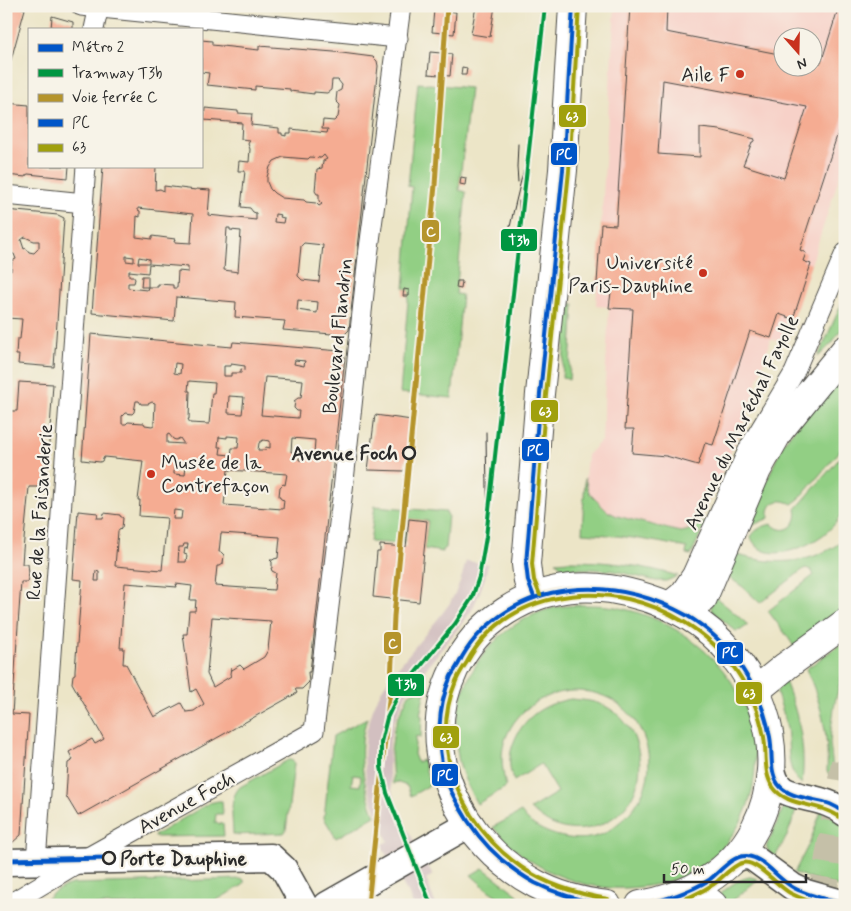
<svg xmlns="http://www.w3.org/2000/svg" width="851" height="911" font-family="Mynerve,sans-serif">
  <style>
    .built { fill: #f7d1c8; fill-rule: evenodd }
    .industrial { fill: #d2bfc0 }
    .green { fill: #92cf84; stroke: #5e7d58; fill-rule: evenodd }
    .building { fill: #f5ac92; fill-rule: evenodd }
    .lines { fill: none; stroke-linecap: round; stroke-linejoin: round }
    .highway-tunnel { stroke: #c5c0a8; stroke-width: 28; stroke-dasharray: 28 14; stroke-linecap: butt }
    .street-casing { stroke: #484742; stroke-width: 21 }
    .secondary-casing { stroke: #484742; stroke-width: 29 }
    .primary-casing { stroke: #484742; stroke-width: 30 }
    .highway-casing { stroke: #484742; stroke-width: 30 }
    .street { stroke: #fff; stroke-width: 19 }
    .secondary { stroke: #fff; stroke-width: 26 }
    .primary { stroke: #fff; stroke-width: 28 }
    .highway { stroke: #fff; stroke-width: 28 }
    .tram { stroke: #2b2b2b; stroke-width: 1 }
    .bus-1-casing { stroke: #f7f3e8; stroke-width: 8 }
    .bus-2-casing { stroke: #f7f3e8; stroke-width: 8 }
    .bus-1 { stroke: #0055c8; stroke-width: 4 }
    .bus-2 { stroke: #a0a00d; stroke-width: 4 }
    .rail-1-casing { stroke: #f7f3e8; stroke-width: 9 }
    .rail-1 { stroke: #b5942c; stroke-width: 5 }
    .tram-1-casing { stroke: #f7f3e8; stroke-width: 8 }
    .tram-1 { stroke: #009641; stroke-width: 4 }
    .metro-1-casing { stroke: #f7f3e8; stroke-width: 9 }
    .metro-1 { stroke: #0055c8; stroke-width: 5 }
    .poi-dot { fill: #c8321e; stroke: #f7f3e8; stroke-width: 2 }
    .stop-dot { fill: #f7f3e8; stroke: #2b2b2b; stroke-width: 2.5 }
    .labels { text-anchor: middle; stroke-width: 4.5; stroke-linejoin: round; paint-order: stroke }
    .poi-label { font-size: 20px; fill: #2b2b2b; stroke: #f7f3e8; text-anchor: end }
    .street-label { font-size: 20px; fill: #2b2b2b; stroke: #f7f3e8 }
    .stop-label { font-size: 20px; font-weight: bold; fill: #2b2b2b; stroke: #f7f3e8; text-anchor: end }
    .line-badge { stroke: #f7f3e8; stroke-width: 2 }
    .badge-label { font-size: 14px; text-anchor: middle; font-weight: bold; fill: #fff }
  </style>
  <rect width="100%" height="100%" fill="#f7f3e8"/>
  <filter id="ink" filterUnits="userSpaceOnUse"><feTurbulence type="fractalNoise" baseFrequency=".02" numOctaves="2"/><feDisplacementMap in="SourceGraphic" scale="10" xChannelSelector="R" yChannelSelector="G"/><feConvolveMatrix kernelMatrix="1 2 1 2 8 2 1 2 1" color-interpolation-filters="sRGB"/></filter>
  <filter id="wash" filterUnits="userSpaceOnUse"><feTurbulence type="fractalNoise" baseFrequency=".0096" numOctaves="4" result="noise"/><feDisplacementMap in="SourceGraphic" scale="20" xChannelSelector="R" yChannelSelector="G"/><feGaussianBlur stdDeviation="1.12" result="paint"/><feColorMatrix in="noise" values="0 0 0 0 0 0 0 0 0 0 0 0 0 0 0 0 0 1.4 0 .05"/><feComposite in="paint" operator="in"/></filter>
  <g filter="url(#wash)">
    <rect width="100%" height="100%" fill="#ece5c7"/>
    <!-- built -->
    <path class="built" d="M615 6H845V159L786 342 771 339 746 418 700 521 693 528 684 532 676 531 660 526 617 516 607 511 591 495 588 490 585 478 587 455 602 440 609 308 608 307 596 306ZM784 38H814V68H784Z"/>
    <!-- industrial -->
    <path class="industrial" d="M466 561 488 564 485 578 480 592 472 610 461 625 412 686 406 695 394 722 390 741 389 772 392 791 396 804 407 830H408L433 875 426 879 436 905H413L407 890H406L381 845 388 841 369 792 366 781 364 753 366 732 374 706 381 691 390 677 441 615 450 603 457 589 462 576Z"/>
    <!-- green -->
    <g class="green">
      <path d="M418 83 470 88 459 190 466 192 456 294 462 295 452 398 400 393 409 290 404 289 412 187 408 186Z"/>
      <path d="M845 296V324L832 343 818 357Z"/>
      <path d="M568 304H574L569 380 562 377Z"/>
      <path d="M845 368V445L799 499 792 504C779 497 767 502 769 518L751 526 748 523 784 442Z"/>
      <path d="M845 452C845 463 847 503 844 510 841 515 837 522 833 526 818 544 763 570 751 537 755 529 763 526 772 524 784 537 800 525 796 509Z"/>
      <path d="M585 478 588 490 591 495 607 511 617 516 680 532C689 531 695 528 700 521L705 524 691 555 686 554 687 548C652 540 618 535 582 533Z"/>
      <path d="M375 506 446 512V514L448 515 445 549H443V552L424 549 428 521 409 519 403 544 370 542Z"/>
      <path d="M845 540V609L795 648 787 636 768 611 814 575 811 570 805 568 760 603 743 587 724 574 732 553C761 563 796 566 824 552 831 549 838 544 845 540Z"/>
      <path d="M568 561C606 561 642 565 678 576L666 581H656L615 571 591 569H568L562 567 556 562Z"/>
      <path d="M714 596 731 610 748 625 741 630 736 631 713 612 711 608Z"/>
      <path d="M579 605C594 605 609 605 624 609 684 622 741 671 753 733 754 741 754 749 755 756 756 786 748 814 731 837 704 873 669 886 626 888 588 890 547 875 517 851 508 844 501 836 493 827L521 812C524 816 527 820 531 823 550 837 580 844 603 834 609 831 616 825 621 821 649 798 657 761 640 729 611 672 523 681 504 743 500 758 503 773 506 787L477 804C470 792 464 779 460 766 443 698 483 629 549 609 559 606 569 606 579 605Z"/>
      <path d="M845 641V663L835 702 831 730 830 743 834 778 827 772C829 736 821 701 806 669Z"/>
      <path d="M784 679C799 715 806 746 802 784 785 772 790 747 787 729 785 717 781 706 777 694V691Z"/>
      <path d="M426 685 420 715 422 716 421 737 416 736 414 754 417 762 423 760 430 785 411 796 407 786 396 782 393 784 391 752 394 729 398 718 409 694Z"/>
      <path d="M571 699C579 700 587 700 594 702 640 714 655 777 622 810 616 817 608 821 600 825 587 830 572 831 559 827 548 824 539 816 530 809L558 792 541 764 514 781C509 770 509 762 511 751 519 720 541 704 571 699Z"/>
      <path d="M367 718C356 751 363 785 375 816L336 838 324 818 333 736ZM353 775 361 776 360 786 351 785Z"/>
      <path d="M288 760H292L294 764 286 831 284 833 233 835C233 819 228 799 240 787Z"/>
      <path d="M218 801H222L223 814H216L215 823 223 824 224 836 154 837V836L209 803Z"/>
      <path d="M786 804 798 805 787 836 775 857C772 855 768 852 767 848 766 844 769 841 771 837 775 829 781 810 786 804Z"/>
      <path d="M821 811 838 819 845 827V889L794 873 810 842Z"/>
      <path d="M483 868 518 895 523 905H510L488 890 471 875Z"/>
      <path d="M750 877 758 879 741 894 727 905 721 895V893C730 886 738 879 750 877Z"/>
      <path d="M242 879 244 880V883L243 885 208 905H43C49 893 60 888 72 884Z"/>
    </g>
    <g id="blocks">
      <!-- building -->
      <g class="building">
        <path d="M6 6H16L25 9 9 67H6Z"/>
        <path d="M327 6H384L383 13 327 8Z"/>
        <path d="M476 6H495L490 37 471 34Z"/>
        <path d="M630 6H667L666 32 784 55V68H814V62L821 63 839 6H845V111L800 250 806 253 803 261 811 264 793 319 779 314 771 338 750 331 713 445 705 443 698 465 666 456 632 453 634 429H625L633 309 609 308 612 284 597 283 601 224 616 225ZM663 80 807 107 784 178 743 165 752 142H753L755 139 720 130 700 128V157L658 154Z"/>
        <path d="M434 10 456 12 454 34 432 32Z"/>
        <path d="M52 16 73 22V29H51Z"/>
        <path d="M201 40 212 41V45L259 50V46L334 52 373 57 377 61 378 66 349 330 344 335 283 330 285 321 235 317 236 302 176 297 174 321 92 313 103 166H156L155 190 160 189 164 191V186L196 190V189L210 190 208 215 256 220V213L253 212 250 208 241 207 245 171H238L239 161 249 162 250 149 248 144 250 140 241 139 242 123 204 120 205 108 238 111V113L252 114 251 125 279 128V133H282V135L286 136V133H291V129L327 133 328 129H322L323 120 334 121 338 117 340 105 336 101 337 92 341 90 342 85 338 80H332L331 90 327 93 314 92V94L290 91V89L255 86V90L207 85 209 73 201 72ZM324 155 327 159 323 161 322 168 317 169 315 191 317 194H319V201L322 204 319 206 316 203 306 202 304 200 282 198 274 193 270 189 267 182V177L270 167 274 161 283 157 308 159 310 157 321 158ZM138 208 193 214 191 243 174 242 175 239 152 236V239L136 237 137 216 140 217V211L138 210ZM275 214 281 215 280 217 284 218 283 223 274 222ZM227 228H230V230L241 231 238 272 224 270ZM304 243 323 245 319 282 302 280 298 276 301 246ZM126 256 134 257V262L126 261ZM139 257 149 259V263H138ZM149 264 188 267V272L178 271 177 288H173V285L158 284V287H148V276H142L141 287H148L147 290 128 288V283H134L135 279 133 276H129V271L148 273ZM298 300 318 302 317 313 297 310Z"/>
        <path d="M430 52 452 54 450 76 428 74Z"/>
        <path d="M462 67 467 68 466 75H461Z"/>
        <path d="M6 103 29 105V166H69L68 178 28 174 26 175V177L6 175Z"/>
        <path d="M461 177 466 178 465 185 460 184Z"/>
        <path d="M6 210 58 215 64 218 54 367 18 364 19 355H16L17 339H20L22 319 6 318V304L9 271H11L12 261 16 259 14 254 6 253ZM25 237 34 241H39V248L34 253 29 252 26 248 24 249 21 240Z"/>
        <path d="M457 281H462L461 289 456 288Z"/>
        <path d="M404 289 409 290V296H403Z"/>
        <path d="M91 334 232 347 233 342 340 351 345 357 310 672H308L309 682 302 689H295L297 693 78 816 66 796 68 763 73 760 69 752 92 739 95 744 104 739 72 683 73 675 75 674V670L82 580 73 579 78 511 98 513 97 518H103L104 513 120 515V516L123 518 122 528 119 529 118 531 115 566 162 570 167 518 139 516 140 500H138L143 461 104 457 102 461 100 462 82 460ZM295 360 305 361 304 366 294 364ZM175 363 181 364 180 374 174 373ZM231 364 245 366V370L241 369V373H231V376H224V366H231ZM265 377 303 380 301 398H298L294 401 295 402 294 408 297 411H299L298 418 261 415ZM189 381 215 383 214 393H212L209 424 190 423 188 419H189L190 391H188ZM229 396 244 397 242 414 228 413ZM136 401H139L141 404H148L152 402 155 403 154 425 152 426 145 425 144 423 128 422 126 424H122V416L125 413 132 414 134 412ZM169 434 173 439 176 440 180 438 184 444 167 443V435ZM227 436 239 437 238 448H232L231 455 220 454 221 447H218L219 437 227 438ZM292 438 315 440 314 454 305 453 304 460H299V453L291 452ZM263 440 270 441V448L266 447 265 450H258L259 443ZM174 463 186 464 185 475 174 474ZM228 470 287 474 285 485 283 484 280 487 279 496 281 499 284 500 283 509 224 505ZM174 510 182 511 181 519H173ZM221 533 280 537 278 558 274 559 273 560H270L272 562V568H271L272 571 276 573 274 590 215 586 217 566H220L223 564 224 555 221 552H219ZM184 544H188L187 549 185 548 184 554 187 555 186 562H178L179 547H183ZM96 571 99 572V581H95ZM125 583 177 587 176 584 192 586 190 600H196L195 611H189L187 634H183L191 692 196 689 204 704 194 711 186 712 181 703 154 717 126 664H123L124 648H120ZM212 617 271 621 268 650 264 657 244 669 240 665 232 670 231 667 230 674 231 676 213 687 207 674Z"/>
        <path d="M19 382 53 384 46 487H29L23 550 22 564H28L29 574 27 582H21L12 714 29 715 21 835 12 843H6V486H8L9 477H6V463H10L8 462V457H6V411H17Z"/>
        <path d="M375 415 412 420 408 459H406L404 471 368 470Z"/>
        <path d="M409 519 427 521 419 602 373 597 377 552H380V545L406 547Z"/>
      </g>
    </g>
  </g>
  <g filter="url(#ink)">
    <use href="#blocks" fill-opacity="0" stroke="#484742" stroke-width="1"/>
    <g class="lines">
      <!-- highway-tunnel -->
      <path class="highway-tunnel" d="M821 905 845 762"/>
      <defs>
        <g id="street">
          <path d="M81 6 398 38"/>
          <path d="M94 29 99 6"/>
          <path d="M6 195 84 203"/>
          <path d="M665 604 680 592 692 574 749 448 794 373 845 253"/>
          <path d="M36 862 86 166"/>
          <path d="M8 905 81 861 314 731 343 490 368 256 401 6"/>
        </g>
        <g id="secondary">
          <path d="M772 768C773 776 776 784 782 789 787 793 794 794 800 796 816 800 832 802 845 813"/>
          <path d="M6 862 271 857 284 869 304 905"/>
          <path d="M730 862C738 857 743 855 752 857L793 887 806 893 845 904"/>
          <path d="M327 905 470 824"/>
        </g>
        <g id="primary">
          <path d="M534 597 528 581 526 564 540 394 563 170 573 6"/>
          <path d="M755 691 786 666 845 623"/>
          <path d="M607 905C582 902 558 896 536 884 461 844 414 751 454 670 465 646 484 625 506 611 537 591 573 584 610 589 636 593 661 601 685 614 758 657 795 750 755 828 732 873 688 897 640 905"/>
        </g>
        <g id="highway">
          <path d="M685 614 703 598 757 470 779 431 845 350"/>
          <path d="M680 895C693 893 704 896 713 905"/>
        </g>
      </defs>
      <!-- street casing -->
      <use href="#street" class="street-casing"/>
      <!-- secondary casing -->
      <use href="#secondary" class="secondary-casing"/>
      <!-- primary casing -->
      <use href="#primary" class="primary-casing"/>
      <!-- highway casing -->
      <use href="#highway" class="highway-casing"/>
      <!-- street -->
      <use href="#street" class="street"/>
      <!-- secondary -->
      <use href="#secondary" class="secondary"/>
      <!-- primary -->
      <use href="#primary" class="primary"/>
      <!-- highway -->
      <use href="#highway" class="highway"/>
      <!-- tram -->
      <g class="tram">
        <path d="M518 144 517 167 518 182"/>
        <path d="M508 236C514 206 523 176 529 145"/>
        <path d="M519 237V201"/>
        <path d="M486 432C486 463 488 494 487 526"/>
      </g>
      <defs>
        <g id="bus-1">
          <path d="M534 597 528 581 526 564 540 394 563 170 573 6"/>
          <path d="M605 905C581 901 557 894 535 883 508 868 485 847 468 821 460 808 451 794 446 779 436 747 437 707 451 676 455 670 459 664 462 657 484 619 525 595 568 590 609 585 650 595 686 615 730 641 761 687 770 737 773 752 769 771 778 784 789 799 814 798 830 804 835 806 840 809 845 813"/>
          <path d="M641 905C665 900 688 893 709 880 720 872 732 855 747 856 765 858 778 880 794 888 810 896 828 900 845 904"/>
        </g>
        <g id="bus-2">
          <path d="M540 595 534 580 532 564 546 395 569 171 579 6"/>
          <path d="M608 899C577 894 547 885 521 867 501 853 484 835 471 815 446 774 437 726 456 681 459 674 463 668 467 662 488 623 526 601 570 596 609 591 650 601 684 622 726 647 755 689 764 737 767 754 763 773 773 787 787 808 821 802 841 818"/>
          <path d="M668 905C684 900 700 893 714 884 722 878 733 865 742 863 756 859 777 886 790 893 800 898 811 902 822 905"/>
        </g>
      </defs>
      <!-- bus-1 casing -->
      <use href="#bus-1" class="bus-1-casing"/>
      <!-- bus-2 casing -->
      <use href="#bus-2" class="bus-2-casing"/>
      <!-- bus-1 -->
      <use href="#bus-1" class="bus-1"/>
      <!-- bus-2 -->
      <use href="#bus-2" class="bus-2"/>
      <defs>
        <path id="rail-1" d="M368 905 391 681 394 616 435 185 447 6"/>
      </defs>
      <!-- rail-1 casing -->
      <use href="#rail-1" class="rail-1-casing"/>
      <!-- rail-1 -->
      <use href="#rail-1" class="rail-1"/>
      <defs>
        <path id="tram-1" d="M431 905 387 793 381 767V742L387 718 399 693 455 624 472 598 479 577 486 537 545 6"/>
      </defs>
      <!-- tram-1 casing -->
      <use href="#tram-1" class="tram-1-casing"/>
      <!-- tram-1 -->
      <use href="#tram-1" class="tram-1"/>
      <defs>
        <path id="metro-1" d="M6 860 109 858"/>
      </defs>
      <!-- metro-1 casing -->
      <use href="#metro-1" class="metro-1-casing"/>
      <!-- metro-1 -->
      <use href="#metro-1" class="metro-1"/>
    </g>
  </g>
  <!-- markers -->
  <g class="poi-dot">
    <circle cx="740" cy="74" r="5"/>
    <circle cx="703" cy="273" r="5"/>
    <circle cx="151" cy="474" r="5"/>
  </g>
  <g class="stop-dot">
    <circle cx="409" cy="453" r="6"/>
    <circle cx="109" cy="858" r="6"/>
  </g>
  <g class="labels">
    <!-- poi labels -->
    <g class="poi-label">
      <text x="730" y="81">Aile F</text>
      <text x="693" y="269">Université<tspan x="693" dy="23">Paris-Dauphine</tspan></text>
      <text x="161" y="469" text-anchor="start">Musée de la<tspan x="161" dy="23">Contrefaçon</tspan></text>
    </g>
    <!-- street labels -->
    <g class="street-label">
      <text transform="translate(337 336) rotate(-84)" y="7">Boulevard Flandrin</text>
      <text transform="translate(741 422) rotate(-64)" y="7">Avenue du Maréchal Fayolle</text>
      <text transform="translate(39 512) rotate(-86)" y="7">Rue de la Faisanderie</text>
      <text transform="translate(186 802) rotate(-29)" y="7">Avenue Foch</text>
    </g>
    <!-- stop labels -->
    <g class="stop-label">
      <text x="398" y="460">Avenue Foch</text>
      <text x="120" y="865" text-anchor="start">Porte Dauphine</text>
    </g>
  </g>
  <g class="line-badge">
    <rect x="558" y="104" width="29" height="24" rx="5" fill="#a0a00d"/>
    <rect x="550" y="142" width="28" height="24" rx="5" fill="#0055c8"/>
    <rect x="421" y="219" width="19" height="24" rx="5" fill="#b5942c"/>
    <rect x="500" y="228" width="38" height="24" rx="5" fill="#009641"/>
    <rect x="530" y="399" width="29" height="24" rx="5" fill="#a0a00d"/>
    <rect x="521" y="438" width="29" height="24" rx="5" fill="#0055c8"/>
    <rect x="383" y="631" width="19" height="24" rx="5" fill="#b5942c"/>
    <rect x="716" y="641" width="28" height="24" rx="5" fill="#0055c8"/>
    <rect x="387" y="673" width="38" height="24" rx="5" fill="#009641"/>
    <rect x="735" y="681" width="28" height="24" rx="5" fill="#a0a00d"/>
    <rect x="432" y="725" width="28" height="24" rx="5" fill="#a0a00d"/>
    <rect x="431" y="763" width="28" height="24" rx="5" fill="#0055c8"/>
  </g>
  <g class="badge-label">
    <text x="572" y="121">63</text>
    <text x="564" y="159">PC</text>
    <text x="431" y="236">C</text>
    <text x="519" y="245">T3b</text>
    <text x="545" y="416">63</text>
    <text x="535" y="455">PC</text>
    <text x="393" y="648">C</text>
    <text x="730" y="657">PC</text>
    <text x="406" y="689">T3b</text>
    <text x="749" y="698">63</text>
    <text x="446" y="742">63</text>
    <text x="445" y="780">PC</text>
  </g>
  <!-- margin -->
  <rect width="851" height="911" fill="none" stroke="#f7f3e8" stroke-width="25"/>
  <!-- legend -->
  <rect x="28" y="28" width="175" height="140" fill="#f7f3e8" stroke="#a5a39c"/>
  <rect x="38" y="44" width="25" height="8" fill="#0055c8" stroke="#a5a39c"/>
  <text x="72" y="52" font-size="15" fill="#2b2b2b">Métro 2</text>
  <rect x="38" y="69" width="25" height="8" fill="#009641" stroke="#a5a39c"/>
  <text x="72" y="78" font-size="15" fill="#2b2b2b">Tramway T3b</text>
  <rect x="38" y="94" width="25" height="8" fill="#b5942c" stroke="#a5a39c"/>
  <text x="72" y="102" font-size="15" fill="#2b2b2b">Voie ferrée C</text>
  <rect x="38" y="119" width="25" height="8" fill="#0055c8" stroke="#a5a39c"/>
  <text x="72" y="128" font-size="15" fill="#2b2b2b">PC</text>
  <rect x="38" y="144" width="25" height="8" fill="#a0a00d" stroke="#a5a39c"/>
  <text x="72" y="152" font-size="15" fill="#2b2b2b">63</text>
  <!-- north arrow -->
  <g transform="translate(798 52) rotate(160)"><circle r="24" fill="#f7f3e8" stroke="#a5a39c"/>
  <path d="M0-4L9 19L0 12L-9 19Z" fill="#c8321e"/>
  <text y="-8" font-size="14" font-weight="bold" text-anchor="middle" fill="#2b2b2b">N</text>
  </g>
  <!-- scale -->
  <path d="M664 874v8h142v-8" fill="none" stroke="#2b2b2b" stroke-width="2.5"/>
  <text x="671" y="874" font-size="15" fill="#2b2b2b" stroke="#f7f3e8" stroke-width="4" paint-order="stroke">50 m</text>
</svg>
